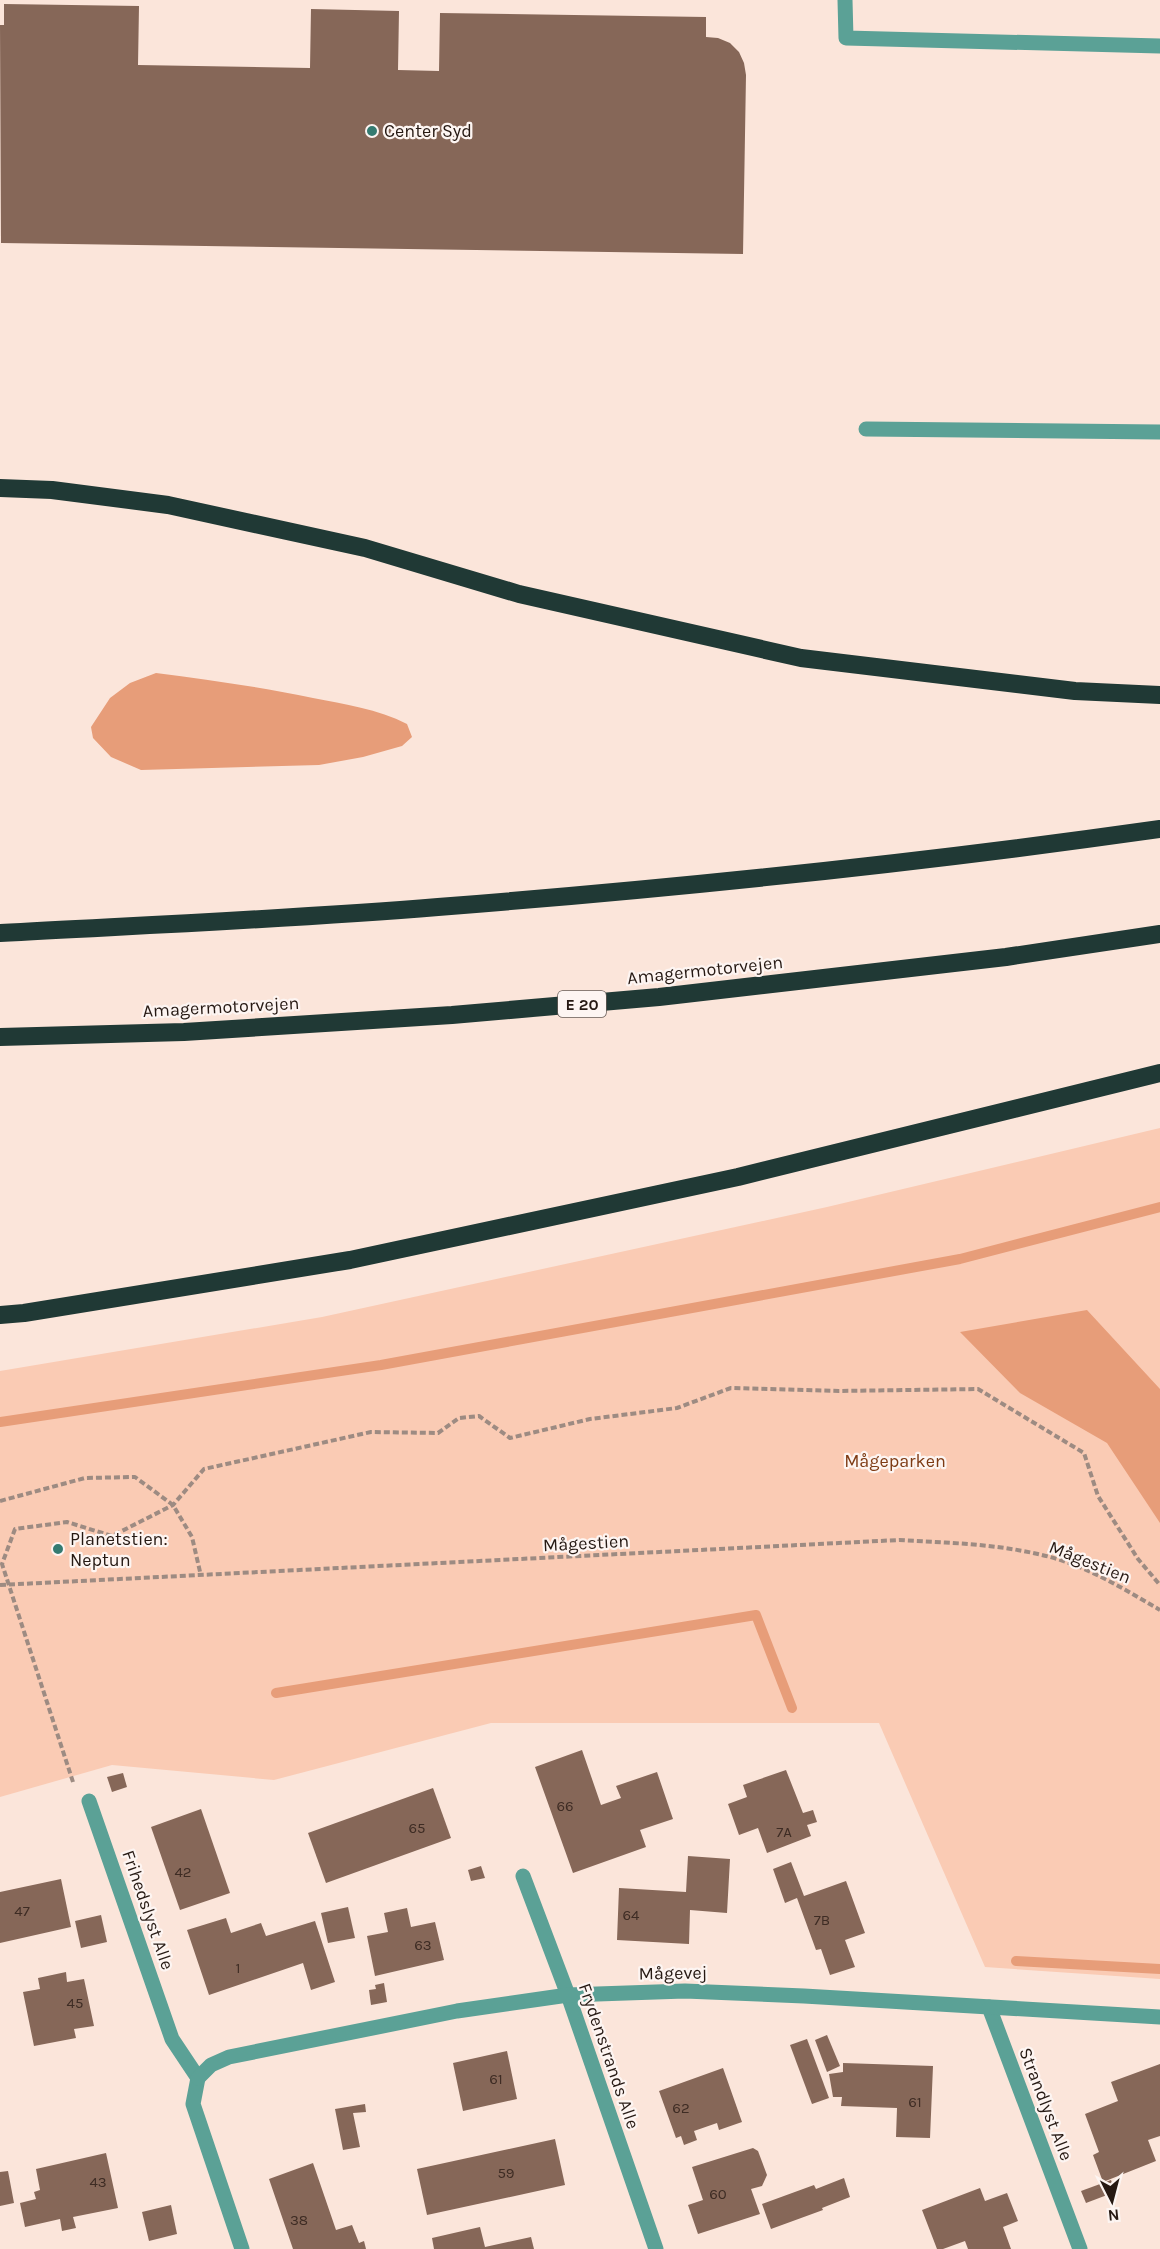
<svg xmlns="http://www.w3.org/2000/svg" width="1160" height="2249" font-family="Karla,sans-serif">
  <style>
    .green { fill: #facbb4 }
    .water { fill: #e79d79 }
    .lines { fill: none; stroke-linecap: round; stroke-linejoin: round }
    .stream { stroke: #e79d79; stroke-width: 10 }
    .building { fill: #866758 }
    .path { stroke: #9d8b82; stroke-width: 4; stroke-dasharray: 6 3; stroke-linecap: butt }
    .minor { stroke: #5ba196; stroke-width: 15 }
    .highway { stroke: #203935; stroke-width: 18 }
    .poi-dot { fill: #357b71; stroke: #fdf5f2; stroke-width: 2 }
    .labels { text-anchor: middle; stroke-width: 4.5; stroke-linejoin: round; paint-order: stroke }
    .number-label { font-size: 15px; fill: #3e2c24 }
    .shield { fill: #fdf5f2; stroke: #665b56; stroke-width: 1.5 }
    .shield-label { font-size: 16px; font-weight: bold; fill: #261913 }
    .poi-label { font-size: 18px; fill: #261913; stroke: #fdf5f2; text-anchor: start }
    .street-label { font-size: 18px; fill: #261913; stroke: #fdf5f2 }
    .park-label { font-size: 18px; fill: #7e3b14; stroke: #fdf5f2 }
  </style>
  <rect width="100%" height="100%" fill="#fbe5da"/>
  <!-- green -->
  <path class="green" d="M1160 1128V1979L985 1967 879 1723H491L274 1780 112 1765 0 1797V1371L322 1317 827 1207Z"/>
  <!-- water -->
  <g class="water">
    <path d="M156 673C209 680 261 687 313 698 344 704 378 709 407 724L412 737 402 746 363 757 319 765 141 770 111 757 93 738 91 727 110 698 130 683Z"/>
    <path d="M1087 1310 1160 1389V1523L1107 1443 1020 1393 960 1332Z"/>
  </g>
  <g class="lines">
    <!-- stream -->
    <g class="stream">
      <path d="M0 1422 381 1365 960 1259 1160 1207"/>
      <path d="M276 1693 756 1615 792 1708"/>
      <path d="M1016 1961 1160 1969"/>
    </g>
  </g>
  <!-- building -->
  <g class="building">
    <path d="M4 4 139 6 138 65 310 68 311 9 399 11 398 70 439 71 440 13 706 17V37L718 38 730 43 739 52 744 63 746 75 743 254 1 243 0 25H4Z"/>
    <path d="M582 1750 601 1805 621 1798 616 1786 657 1772 673 1819 640 1830 646 1847 573 1873 535 1767Z"/>
    <path d="M786 1770 803 1813 813 1810 817 1822 807 1825 811 1836 767 1853 758 1828 739 1835 728 1804 747 1797 743 1785Z"/>
    <path d="M123 1773 127 1787 112 1792 107 1777Z"/>
    <path d="M433 1788 451 1838 326 1883 308 1833Z"/>
    <path d="M201 1809 230 1893 180 1910 151 1827Z"/>
    <path d="M688 1856 730 1859 727 1913 690 1910 689 1944 617 1940 619 1888 686 1892Z"/>
    <path d="M791 1862 804 1896 846 1881 865 1933 845 1940 855 1967 830 1975 821 1949 816 1950 797 1898 785 1903 773 1869Z"/>
    <path d="M481 1866 485 1878 471 1881 468 1870Z"/>
    <path d="M61 1879 71 1927 0 1943V1892Z"/>
    <path d="M348 1907 355 1938 328 1943 321 1913Z"/>
    <path d="M407 1908 411 1927 435 1922 444 1960 375 1976 367 1936 388 1932 384 1913Z"/>
    <path d="M101 1915 107 1942 81 1948 75 1921Z"/>
    <path d="M226 1918 231 1933 261 1923 266 1936 315 1921 335 1982 311 1990 303 1963 209 1995 187 1930Z"/>
    <path d="M66 1972 67 1982 84 1979 94 2026 74 2029 76 2038 34 2046 23 1992 40 1989 38 1978Z"/>
    <path d="M384 1983 387 2002 371 2005 369 1990 376 1989 375 1985Z"/>
    <path d="M827 2035 840 2066 827 2072 815 2040Z"/>
    <path d="M807 2039 829 2098 812 2104 790 2045Z"/>
    <path d="M507 2051 517 2099 463 2111 453 2063Z"/>
    <path d="M843 2063 933 2066 930 2138 896 2137 897 2108 841 2106 842 2097H833L829 2074 843 2072Z"/>
    <path d="M1160 2064V2136L1148 2140 1156 2161 1103 2182 1093 2155 1099 2152 1085 2114 1118 2101 1111 2082Z"/>
    <path d="M723 2068 742 2122 719 2130 717 2123 694 2131 697 2140 684 2145 681 2136 676 2138 659 2091Z"/>
    <path d="M365 2104 366 2112 353 2113 360 2147 343 2150 335 2109Z"/>
    <path d="M555 2139 565 2185 427 2215 417 2169Z"/>
    <path d="M753 2148 758 2151 767 2175 762 2186 751 2189 760 2214 698 2234 688 2205 703 2200 692 2167Z"/>
    <path d="M106 2153 118 2208 73 2217 76 2228 62 2231 60 2219 25 2227 20 2203 36 2199 34 2192 40 2190 36 2169Z"/>
    <path d="M313 2163 336 2230 352 2225 359 2243 364 2241 366 2249H293L269 2179Z"/>
    <path d="M8 2171 14 2203 0 2206V2172Z"/>
    <path d="M844 2178 850 2197 822 2208 823 2210 771 2229 762 2204 814 2185 816 2189Z"/>
    <path d="M1111 2180 1115 2192 1086 2203 1081 2191Z"/>
    <path d="M980 2188 985 2201 1007 2193 1018 2221 1003 2227 1011 2249H968L965 2241 943 2249H937L922 2210Z"/>
    <path d="M171 2205 177 2234 149 2241 142 2212Z"/>
    <path d="M480 2227 485 2247 531 2237 534 2249H434L432 2238Z"/>
  </g>
  <g class="lines">
    <!-- path -->
    <g class="path">
      <path d="M0 1501 85 1478 135 1477 173 1505 192 1537 201 1576"/>
      <path d="M0 1585 899 1540C952 1543 1006 1544 1057 1559 1094 1570 1127 1591 1160 1610"/>
      <path d="M73 1782 2 1564 15 1529 67 1522 112 1536 173 1505 204 1469 371 1432 438 1433 459 1418 479 1416 510 1438 590 1419 677 1408 731 1388 839 1391 978 1389 1084 1453 1098 1496 1138 1559 1160 1585"/>
    </g>
    <!-- minor -->
    <g class="minor">
      <path d="M845 0 846 38 1160 46"/>
      <path d="M866 429 1160 432"/>
      <path d="M89 1801 172 2039 198 2078 193 2104 242 2249"/>
      <path d="M523 1876 568 1995 656 2249"/>
      <path d="M989 2007 1080 2249"/>
      <path d="M198 2078 211 2065 229 2057 457 2011 568 1995 685 1991 804 1996 1160 2017"/>
    </g>
    <!-- highway -->
    <g class="highway">
      <path d="M0 488 52 490 168 505 365 548 519 594 801 658 1075 691 1160 695"/>
      <path d="M0 933C146 925 293 919 438 907 680 888 920 863 1160 829"/>
      <path d="M0 1037 184 1032 452 1015 659 997 1006 957 1160 934"/>
      <path d="M0 1315 24 1313 350 1260 738 1177 1160 1073"/>
    </g>
  </g>
  <!-- markers -->
  <g class="poi-dot">
    <circle cx="372" cy="131" r="6"/>
    <circle cx="58" cy="1549" r="6"/>
  </g>
  <g class="labels">
    <!-- number labels -->
    <g class="number-label">
      <text x="565" y="1811">66</text>
      <text x="417" y="1833">65</text>
      <text x="784" y="1837">7A</text>
      <text x="183" y="1877">42</text>
      <text x="22" y="1916">47</text>
      <text x="631" y="1920">64</text>
      <text x="822" y="1925">7B</text>
      <text x="423" y="1950">63</text>
      <text x="238" y="1973">1</text>
      <text x="75" y="2008">45</text>
      <text x="496" y="2084">61</text>
      <text x="915" y="2107">61</text>
      <text x="681" y="2113">62</text>
      <text x="506" y="2178">59</text>
      <text x="98" y="2187">43</text>
      <text x="718" y="2199">60</text>
      <text x="299" y="2225">38</text>
    </g>
    <!-- shield labels -->
    <rect class="shield" x="558" y="991" width="48" height="26" rx="4.5"/>
    <g class="shield-label">
      <text x="582" y="1010">E 20</text>
    </g>
    <!-- poi labels -->
    <g class="poi-label">
      <text x="384" y="137">Center Syd</text>
      <text x="70" y="1545">Planetstien:<tspan x="70" dy="21">Neptun</tspan></text>
    </g>
    <!-- street labels -->
    <g class="street-label">
      <text transform="translate(705 970) rotate(-6)" y="6">Amagermotorvejen</text>
      <text transform="translate(221 1007) rotate(-3)" y="6">Amagermotorvejen</text>
      <text transform="translate(586 1543) rotate(-3)" y="6">Mågestien</text>
      <text transform="translate(1090 1562) rotate(22)" y="6">Mågestien</text>
      <text transform="translate(148 1910) rotate(71)" y="6">Frihedslyst Alle</text>
      <text transform="translate(673 1973) rotate(-1)" y="6">Mågevej</text>
      <text transform="translate(609 2056) rotate(71)" y="6">Frydenstrands Alle</text>
      <text transform="translate(1046 2104) rotate(69)" y="6">Strandlyst Alle</text>
    </g>
    <!-- park labels -->
    <g class="park-label">
      <text x="895" y="1467">Mågeparken</text>
    </g>
  </g>
  <!-- north arrow -->
  <g transform="translate(1112 2201) rotate(174)" stroke="#fdf5f2" stroke-width="4.5" paint-order="stroke">
  <path d="M0-4.5L10 22L0 15L-10 22Z" fill="#261913"/>
  <text y="-9" font-size="16" font-weight="bold" text-anchor="middle" fill="#261913">N</text>
  </g>
</svg>
